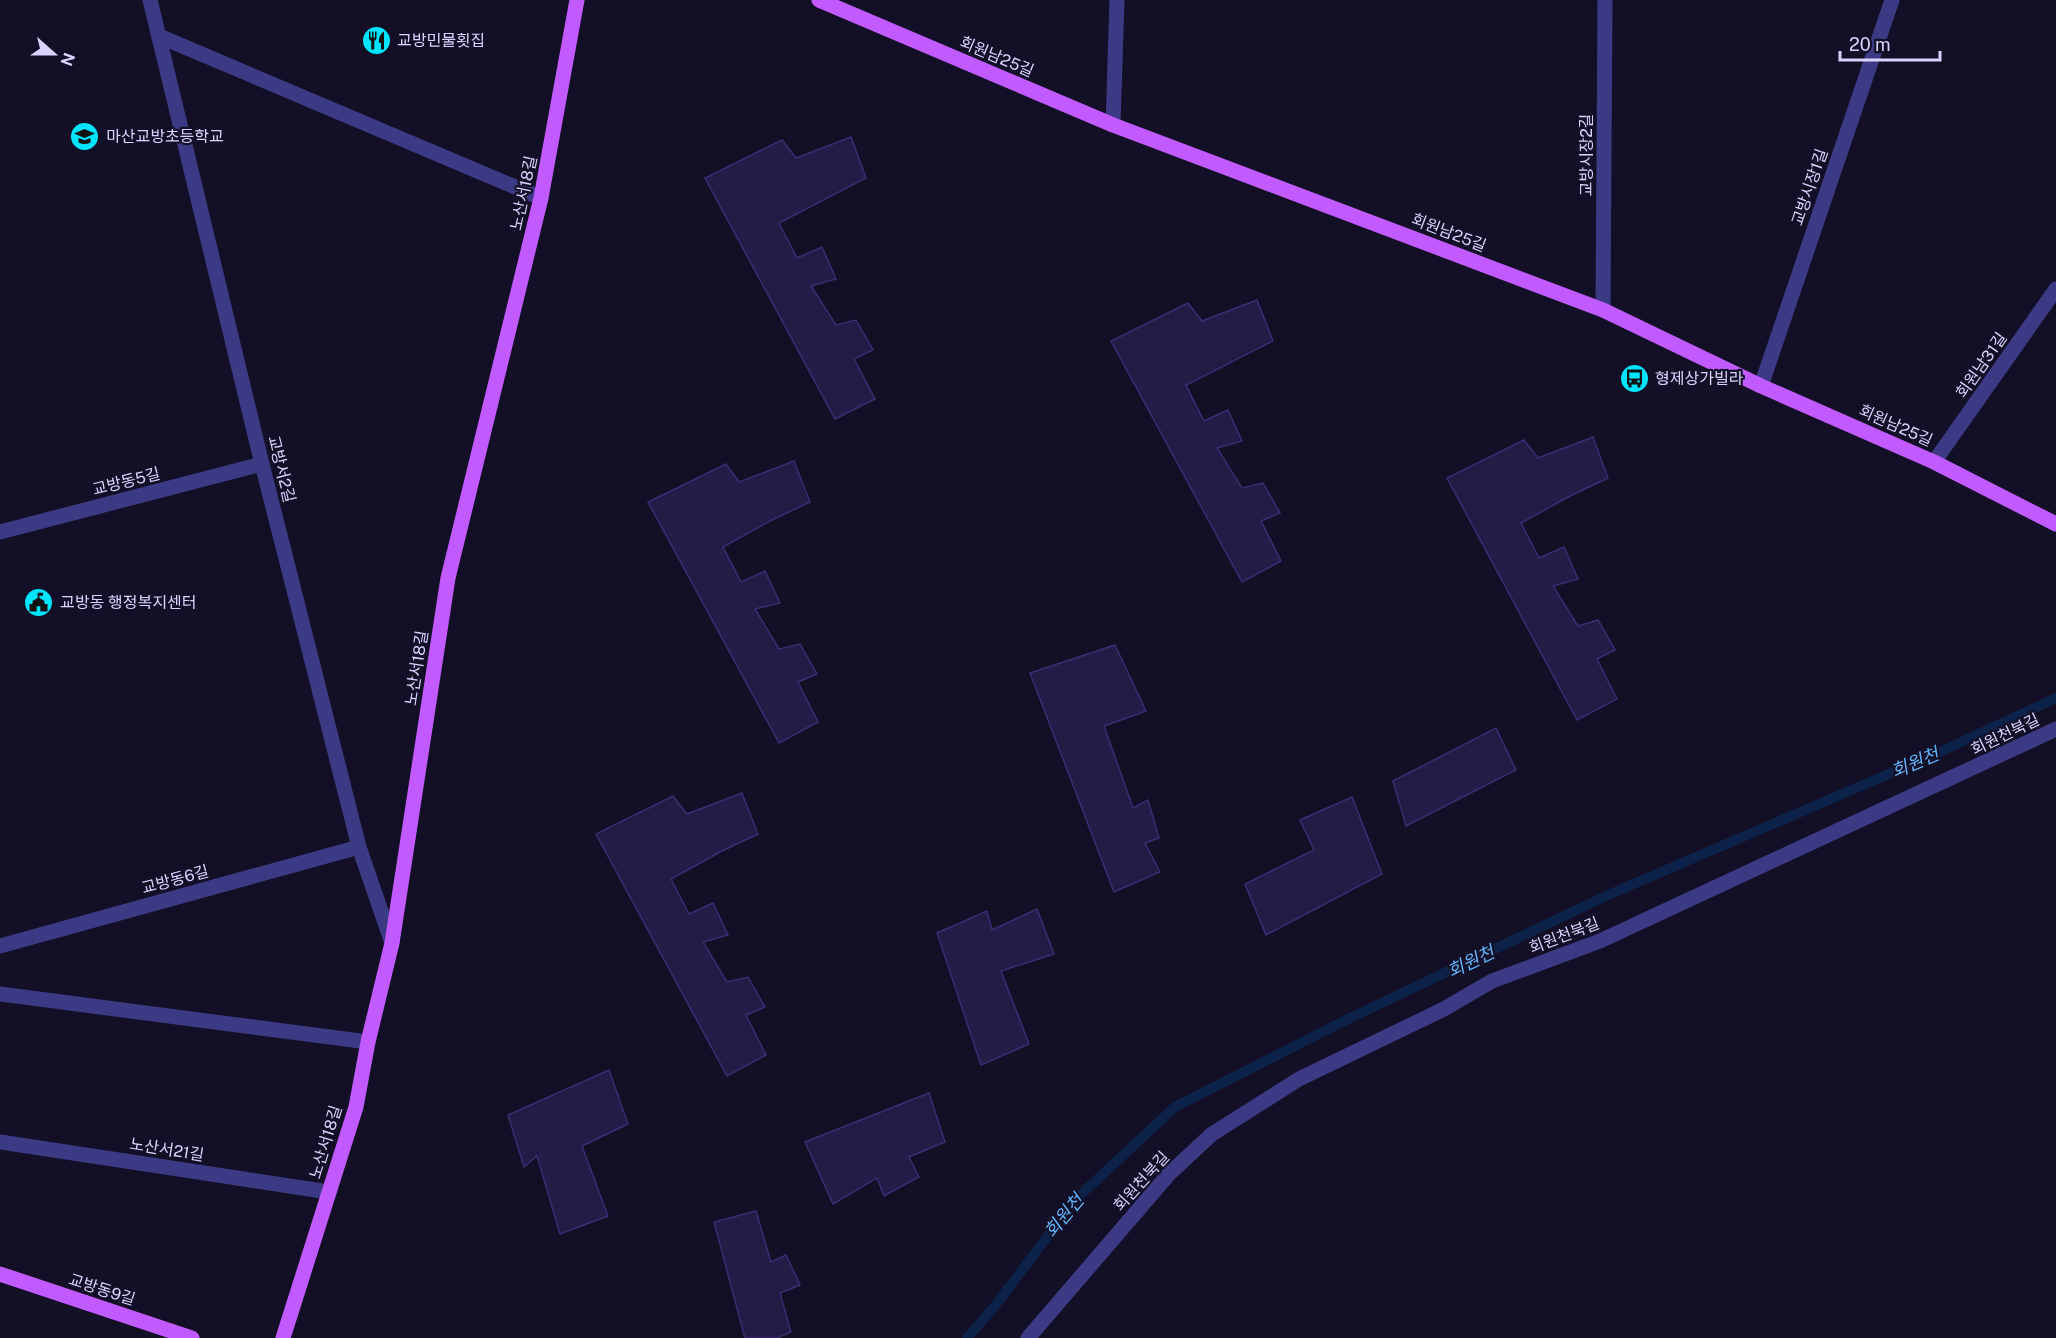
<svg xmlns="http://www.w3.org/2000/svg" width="2056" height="1338" font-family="'Public Sans','Noto Sans KR',sans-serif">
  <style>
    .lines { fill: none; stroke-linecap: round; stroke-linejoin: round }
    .stream { stroke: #0c2248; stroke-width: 10 }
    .building { fill: #241b47; stroke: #3b2d73; stroke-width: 1.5 }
    .minor { stroke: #3d3a85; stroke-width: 15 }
    .major { stroke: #c25bff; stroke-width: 15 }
    .labels { text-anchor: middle; stroke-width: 4.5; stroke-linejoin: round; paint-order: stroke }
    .poi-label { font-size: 16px; fill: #d9d4ff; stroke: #130f26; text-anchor: start }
    .street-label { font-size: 16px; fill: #d9d4ff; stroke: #130f26 }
    .water-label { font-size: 18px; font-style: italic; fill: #62b6ff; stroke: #130f26 }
  </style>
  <rect width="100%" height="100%" fill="#130f26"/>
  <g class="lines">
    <!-- stream -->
    <path class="stream" d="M967 1338 994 1307 1076 1199 1175 1107 1346 1020 1608 895 1942 751 2056 698"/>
  </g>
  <!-- building -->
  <g class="building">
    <path d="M851 137 866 178 779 223 797 258 822 247 836 279 811 286 836 325 856 320 873 350 854 359 875 399 835 419 705 178 782 140 796 158Z"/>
    <path d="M1257 300 1273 341 1186 385 1204 421 1228 410 1242 441 1217 448 1242 488 1263 483 1280 513 1261 521 1281 561 1242 582 1111 341 1188 303 1202 321Z"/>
    <path d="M1593 437 1608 478 1570 496 1521 523 1539 558 1564 547 1578 579 1553 586 1578 626 1598 620 1615 650 1597 659 1617 699 1577 720 1447 478 1524 440 1538 458Z"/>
    <path d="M794 461 810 502 772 520 723 547 741 582 765 571 780 603 755 609 779 649 800 644 817 674 798 682 818 722 779 743 648 502 726 464 739 482Z"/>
    <path d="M1115 645 1146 711 1104 726 1133 808 1148 800 1159 838 1145 843 1160 872 1114 892 1030 673Z"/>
    <path d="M1496 728 1516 770 1406 826 1393 781Z"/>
    <path d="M742 793 758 834 720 852 671 879 689 914 713 903 728 935 703 942 727 982 748 977 765 1007 746 1015 766 1055 727 1076 596 834 673 796 687 814Z"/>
    <path d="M1352 797 1382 874 1266 935 1245 884 1314 850 1300 820Z"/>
    <path d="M1037 909 1054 954 1001 971 1029 1044 981 1065 937 933 987 911 992 930Z"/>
    <path d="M609 1070 628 1124 582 1146 608 1216 560 1234 537 1156 524 1167 508 1115Z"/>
    <path d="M929 1093 945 1142 909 1157 919 1177 884 1196 877 1178 833 1204 805 1142Z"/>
    <path d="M756 1211 771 1262 786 1255 800 1285 780 1293 791 1332 777 1338H745L714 1222Z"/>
  </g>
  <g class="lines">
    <!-- minor -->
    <g class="minor">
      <path d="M150 0 262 464 359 847 392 943"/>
      <path d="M159 36 541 198"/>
      <path d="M1113 125 1117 0"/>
      <path d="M1603 310 1605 0"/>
      <path d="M1761 386 1892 0"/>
      <path d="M1934 462 2056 289"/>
      <path d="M0 532 262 464"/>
      <path d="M0 946 359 847"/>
      <path d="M0 994 368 1042"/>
      <path d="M0 1142 329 1192"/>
      <path d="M1028 1338 1169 1174 1212 1134 1299 1079 1444 1009 1492 981 1600 941 2056 729"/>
    </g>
    <!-- major -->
    <g class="major">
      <path d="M819 0 1113 125 1603 310 1761 386 1934 462 2056 524"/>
      <path d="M0 1274 192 1338"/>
      <path d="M283 1338 356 1107 368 1042 392 943 448 578 541 198 577 0"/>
    </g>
  </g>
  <!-- icons -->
  <defs>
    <symbol id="restaurant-disc" viewBox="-11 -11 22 22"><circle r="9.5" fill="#00e5ff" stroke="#130f26"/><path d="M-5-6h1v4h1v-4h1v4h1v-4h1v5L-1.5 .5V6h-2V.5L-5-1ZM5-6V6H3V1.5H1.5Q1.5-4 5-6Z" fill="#111"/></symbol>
    <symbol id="school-disc" viewBox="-11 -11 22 22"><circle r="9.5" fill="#00e5ff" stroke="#130f26"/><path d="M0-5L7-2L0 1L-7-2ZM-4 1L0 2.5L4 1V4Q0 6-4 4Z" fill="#111"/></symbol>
    <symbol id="bus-disc" viewBox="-11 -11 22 22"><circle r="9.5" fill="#00e5ff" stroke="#130f26"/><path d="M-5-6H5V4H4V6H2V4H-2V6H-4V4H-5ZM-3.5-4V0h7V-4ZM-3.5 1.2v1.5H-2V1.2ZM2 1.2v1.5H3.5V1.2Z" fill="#111"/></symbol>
    <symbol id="civic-disc" viewBox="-11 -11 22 22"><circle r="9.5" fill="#00e5ff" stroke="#130f26"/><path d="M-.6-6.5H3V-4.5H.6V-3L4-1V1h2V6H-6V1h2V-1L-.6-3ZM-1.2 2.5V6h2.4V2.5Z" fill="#111"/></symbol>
  </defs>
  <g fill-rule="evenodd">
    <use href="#restaurant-disc" x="360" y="24" width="33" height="33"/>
    <use href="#school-disc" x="68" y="120" width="33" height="33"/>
    <use href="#bus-disc" x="1618" y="362" width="33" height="33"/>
    <use href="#civic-disc" x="22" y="586" width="33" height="33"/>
  </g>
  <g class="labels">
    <!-- poi labels -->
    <g class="poi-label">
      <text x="397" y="46">교방민물횟집</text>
      <text x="106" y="142">마산교방초등학교</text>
      <text x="1655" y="384">형제상가빌라</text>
      <text x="60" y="608">교방동 행정복지센터</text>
    </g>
    <!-- street labels -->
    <g class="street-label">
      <text transform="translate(997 56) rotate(23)" y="6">회원남25길</text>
      <text transform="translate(1586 155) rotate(-90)" y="6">교방시장2길</text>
      <text transform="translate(1809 187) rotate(-71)" y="6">교방시장1길</text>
      <text transform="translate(523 193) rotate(-78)" y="6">노산서18길</text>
      <text transform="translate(1449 232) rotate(21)" y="6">회원남25길</text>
      <text transform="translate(1981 365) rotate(-55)" y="6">회원남31길</text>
      <text transform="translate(1896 425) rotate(24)" y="6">회원남25길</text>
      <text transform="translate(282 469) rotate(76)" y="6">교방서2길</text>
      <text transform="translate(126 481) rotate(-14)" y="6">교방동5길</text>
      <text transform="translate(416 668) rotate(-81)" y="6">노산서18길</text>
      <text transform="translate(2005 734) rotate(-26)" y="6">회원천북길</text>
      <text transform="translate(175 879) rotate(-15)" y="6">교방동6길</text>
      <text transform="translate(1564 935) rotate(-21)" y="6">회원천북길</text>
      <text transform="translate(325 1142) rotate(-73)" y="6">노산서18길</text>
      <text transform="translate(167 1149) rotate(9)" y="6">노산서21길</text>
      <text transform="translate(1141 1181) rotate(-48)" y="6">회원천북길</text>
      <text transform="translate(102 1289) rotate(18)" y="6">교방동9길</text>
    </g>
    <!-- water labels -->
    <g class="water-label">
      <text transform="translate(1915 763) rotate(-23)" y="6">회원천</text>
      <text transform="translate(1471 962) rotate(-26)" y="6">회원천</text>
      <text transform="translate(1064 1216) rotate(-50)" y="6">회원천</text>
    </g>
  </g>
  <!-- north arrow -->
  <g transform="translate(54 54) rotate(111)" stroke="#130f26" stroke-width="4.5" paint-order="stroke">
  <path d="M0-4.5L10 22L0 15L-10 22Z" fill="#d9d4ff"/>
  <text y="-9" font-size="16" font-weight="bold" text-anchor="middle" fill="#d9d4ff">N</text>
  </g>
  <!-- scale -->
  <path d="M1840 51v9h100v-9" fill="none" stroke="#d9d4ff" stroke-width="3"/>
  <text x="1849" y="51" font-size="18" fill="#d9d4ff" stroke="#130f26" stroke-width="4.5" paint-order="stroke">20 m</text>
</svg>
